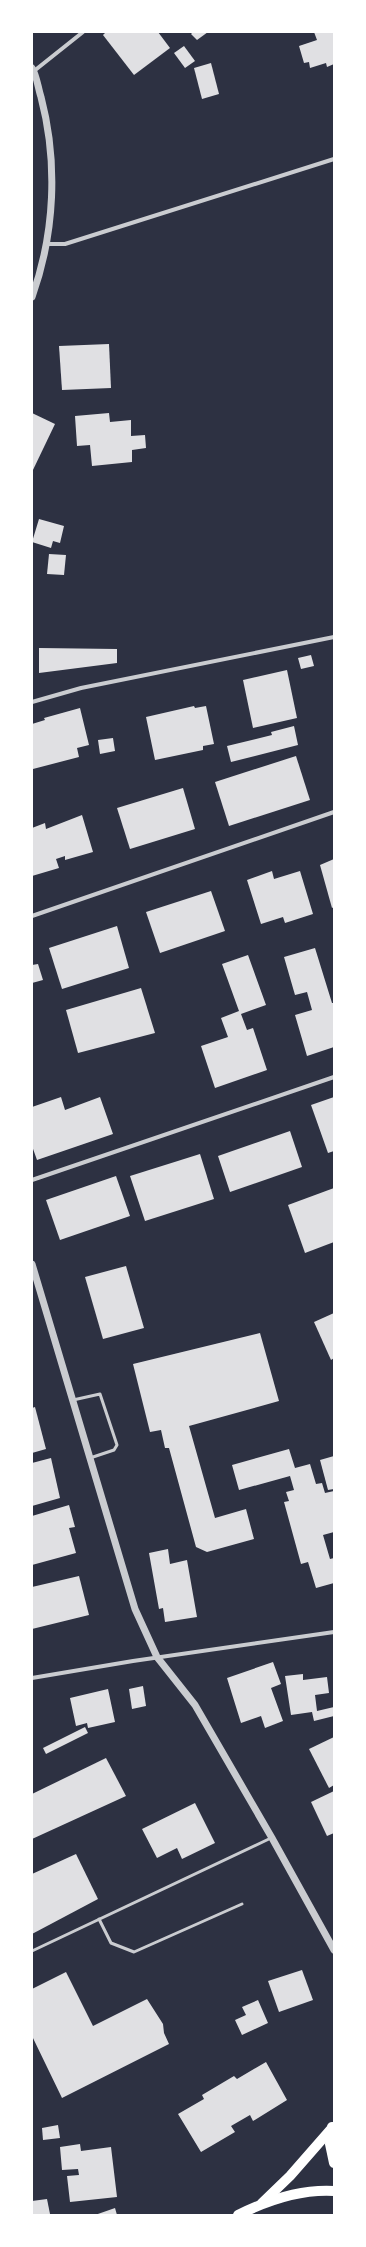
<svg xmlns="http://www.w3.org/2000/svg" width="366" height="2247" font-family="'Golos Text',sans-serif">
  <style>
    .building { fill: #e0e0e3 }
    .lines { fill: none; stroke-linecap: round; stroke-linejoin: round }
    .service { stroke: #caccd0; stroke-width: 3 }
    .minor { stroke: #caccd0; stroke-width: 4 }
    .tertiary { stroke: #caccd0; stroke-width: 7 }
    .primary { stroke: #fff; stroke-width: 10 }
  </style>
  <rect width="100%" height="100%" fill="#2d3142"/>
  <!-- building -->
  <g class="building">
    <path d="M106 32H158L170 48 134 75 103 35Z"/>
    <path d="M193 32H208L197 40 191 34Z"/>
    <path d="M314 32H334V64L327 67 326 63 310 68 309 62 304 63 299 46 317 40Z"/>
    <path d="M184 46 195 61 185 68 174 53Z"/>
    <path d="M211 63 219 94 202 99 194 68Z"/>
    <path d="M109 344 111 388 62 390 59 346Z"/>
    <path d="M32 413 55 424 32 472Z"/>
    <path d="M109 413 110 422 131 420V436L145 435 146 448 132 450V462L92 466 90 445 77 446 75 416Z"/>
    <path d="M39 519 64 526 60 543 53 541 51 548 32 542Z"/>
    <path d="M49 554 66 555 64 575 47 574Z"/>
    <path d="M39 648 117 649V663L39 673Z"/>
    <path d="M311 655 314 666 301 669 298 658Z"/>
    <path d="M287 670 297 718 253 728 243 680Z"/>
    <path d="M194 706 195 708 206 706 214 744 203 746V750L155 760 146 717Z"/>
    <path d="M80 708 89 745 77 748 79 757 33 769 32 724 45 720 44 718Z"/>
    <path d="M294 726 298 745 231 762 227 746 272 735 271 732Z"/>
    <path d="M113 738 115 751 100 754 98 740Z"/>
    <path d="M296 756 310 800 229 826 215 782Z"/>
    <path d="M183 788 195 829 130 849 117 808Z"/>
    <path d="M82 815 93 852 65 860V856L56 859 59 868 32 876V828L45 823 46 829Z"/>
    <path d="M334 859V907L332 908 320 865Z"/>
    <path d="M272 871 274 879 300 871 313 914 285 923 283 917 261 924 247 880Z"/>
    <path d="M211 891 225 931 160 953 146 912Z"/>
    <path d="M117 926 129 968 62 989 49 948Z"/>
    <path d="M315 948 332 1003H334V1047L307 1056 295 1015 312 1010 307 992 295 995 284 957Z"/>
    <path d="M248 955 266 1005 241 1014 247 1030 253 1028 267 1070 215 1088 201 1046 228 1037 221 1018 239 1011 222 964Z"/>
    <path d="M38 964 43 980 32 983V965Z"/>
    <path d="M141 988 155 1033 78 1053 66 1010Z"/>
    <path d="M61 1097 65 1110 100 1097 113 1134 37 1160 32 1146V1107Z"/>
    <path d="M334 1097V1151L328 1153 311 1105Z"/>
    <path d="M290 1131 302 1167 230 1192 218 1156Z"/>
    <path d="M200 1154 214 1199 145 1221 130 1176Z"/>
    <path d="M116 1176 130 1216 60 1240 46 1200Z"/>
    <path d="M334 1188V1242L305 1253 288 1205Z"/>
    <path d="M126 1266 144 1328 103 1339 85 1277Z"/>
    <path d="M334 1313V1358L331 1360 314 1322Z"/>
    <path d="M260 1333 279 1401 189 1426 215 1518 246 1509 254 1539 207 1552 196 1547 169 1448H165L161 1430 150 1432 133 1364Z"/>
    <path d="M35 1407 46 1449 32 1453V1408Z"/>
    <path d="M289 1449 295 1468 310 1464 316 1484 322 1483 325 1493 334 1491V1532L323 1535 330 1559 334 1558V1583L316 1588 308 1562 301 1564 284 1502 289 1501 286 1492 294 1490 290 1476 239 1490 232 1465Z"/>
    <path d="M334 1456V1489L328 1490 320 1460Z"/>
    <path d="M51 1458 60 1498 32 1506V1463Z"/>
    <path d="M69 1505 75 1527 69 1528 76 1553 32 1565V1516Z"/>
    <path d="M168 1549 170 1564 187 1560 197 1617 165 1622 163 1608 159 1609 149 1553Z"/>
    <path d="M79 1576 89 1615 32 1629V1587Z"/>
    <path d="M273 1662 281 1684 271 1688 283 1721 265 1728 261 1716 241 1723 227 1678Z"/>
    <path d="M303 1674V1680L327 1677 329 1693 315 1695 317 1711 334 1707V1716L314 1721 312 1712 291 1715 285 1676Z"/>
    <path d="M143 1686 146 1706 132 1709 129 1689Z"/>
    <path d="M108 1689 115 1722 88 1728 87 1723 76 1726 70 1698Z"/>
    <path d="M85 1727 88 1733 46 1754 43 1748Z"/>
    <path d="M334 1737V1785L329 1788 309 1749Z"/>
    <path d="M106 1758 126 1796 32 1839V1794Z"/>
    <path d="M334 1791V1833L327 1836 311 1802Z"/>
    <path d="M195 1803 215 1843 182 1859 177 1848 157 1858 142 1829Z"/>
    <path d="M76 1854 98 1899 32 1934V1874Z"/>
    <path d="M302 1970 313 2000 279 2012 268 1981Z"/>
    <path d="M66 1972 93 2026 147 1999 163 2024 164 2033 169 2044 62 2098 32 2036V1989Z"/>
    <path d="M258 2000 268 2023 242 2035 235 2020 246 2015 242 2007Z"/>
    <path d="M266 2062 287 2100 253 2121 250 2115 231 2126 235 2132 201 2152 178 2114 204 2099 202 2095 234 2076 237 2079Z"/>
    <path d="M58 2125 60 2138 43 2140 42 2128Z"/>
    <path d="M80 2144 81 2151 111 2147 117 2197 70 2202 67 2176 79 2175 78 2169 62 2170 60 2147Z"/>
    <path d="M47 2199 50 2214 32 2215V2201Z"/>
    <path d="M115 2208 117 2215H95Z"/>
  </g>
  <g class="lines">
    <!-- service -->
    <g class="service">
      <path d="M73 1400 100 1394 117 1445 114 1450 90 1458"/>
      <path d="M99 1919 111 1943 134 1952 242 1904"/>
      <path d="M32 1951 271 1838"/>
    </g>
    <!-- minor -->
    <g class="minor">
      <path d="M34 71 83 32"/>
      <path d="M47 244H65L334 159"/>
      <path d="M32 702 81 688 334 637"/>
      <path d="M32 916 334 812"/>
      <path d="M32 1180 334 1077"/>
      <path d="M32 1678 133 1661 334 1632"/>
    </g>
    <!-- tertiary -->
    <g class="tertiary">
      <path d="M32 68C37 76 38 88 41 97 58 162 55 233 32 297"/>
      <path d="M32 1264 135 1609 157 1657 195 1705 272 1838 334 1950"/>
    </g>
    <!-- primary -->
    <g class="primary">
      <path d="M332 2127 330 2144 334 2163"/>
      <path d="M262 2203 290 2176 332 2128"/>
      <path d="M238 2215C268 2200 300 2189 334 2191"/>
    </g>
  </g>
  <!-- border -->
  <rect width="366" height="2247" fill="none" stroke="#ffffff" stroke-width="66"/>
</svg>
